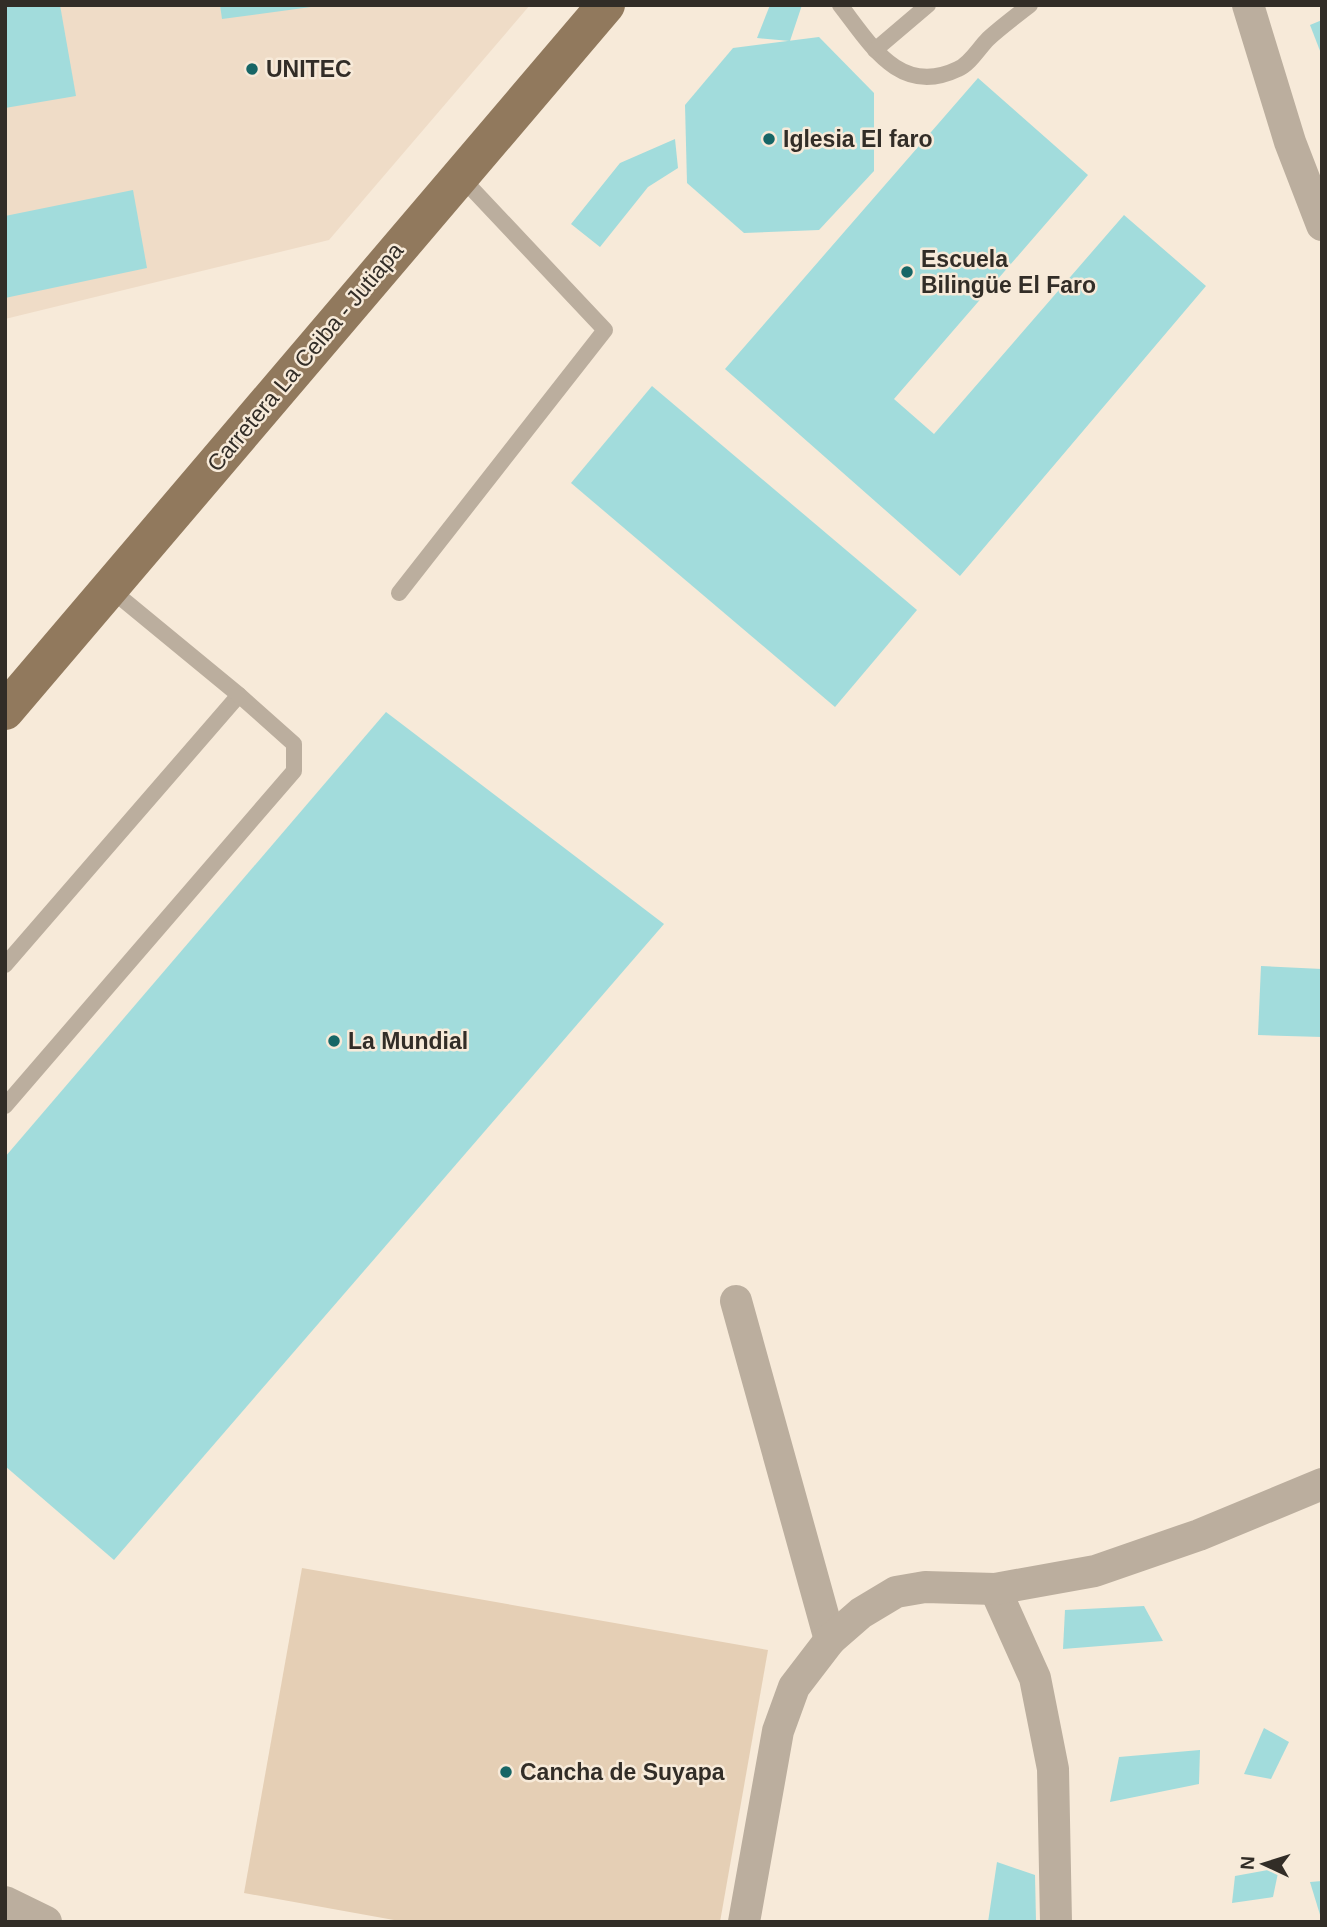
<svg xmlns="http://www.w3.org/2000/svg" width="1327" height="1927" font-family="Arial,sans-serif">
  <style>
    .built { fill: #efdcc7 }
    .green { fill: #e5cfb5 }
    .building { fill: #a2dcdc }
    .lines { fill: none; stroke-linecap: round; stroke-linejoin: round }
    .lane { stroke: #bbae9e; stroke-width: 16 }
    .street { stroke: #bbae9e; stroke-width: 32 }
    .primary { stroke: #91795d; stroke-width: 38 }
    .poi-dot { fill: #176666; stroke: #f7ead9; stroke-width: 2.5 }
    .labels { text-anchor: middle; stroke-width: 5; stroke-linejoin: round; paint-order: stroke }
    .poi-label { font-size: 23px; font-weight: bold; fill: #322d27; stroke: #f7ead9; text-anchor: start }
    .street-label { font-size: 23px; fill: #322d27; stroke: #f7ead9 }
  </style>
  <rect width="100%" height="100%" fill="#f7ead9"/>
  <!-- built -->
  <path class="built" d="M5 5H530L329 240 5 319Z"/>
  <!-- green -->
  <path class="green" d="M302 1568 768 1650 720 1922H405L244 1893Z"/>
  <!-- building -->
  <g class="building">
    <path d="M5 5H60L76 96 5 108Z"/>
    <path d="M220 5H311V7L222 19Z"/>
    <path d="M770 5H802L790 41 757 38Z"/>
    <path d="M1322 20V56L1310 25Z"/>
    <path d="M819 37 874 93V171L819 230 744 233 687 183 685 105 733 48Z"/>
    <path d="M978 78 1088 175 894 399 934 434 1124 215 1206 286 960 576 725 369Z"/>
    <path d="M675 139 678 168 648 187 600 247 571 224 620 163Z"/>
    <path d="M133 190 147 268 5 298V216Z"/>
    <path d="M652 386 917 610 835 707 571 483Z"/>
    <path d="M386 712 664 924 114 1560 5 1466V1157Z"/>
    <path d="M1261 966 1322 969V1037L1258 1035Z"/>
    <path d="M1144 1606 1163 1641 1063 1649 1065 1610Z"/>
    <path d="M1264 1728 1289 1742 1271 1779 1244 1774Z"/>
    <path d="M1200 1750 1199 1784 1110 1802 1119 1757Z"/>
    <path d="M997 1862 1035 1875 1036 1921 988 1922Z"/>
    <path d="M1279 1868 1273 1897 1232 1903 1235 1876Z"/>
    <path d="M1322 1881V1918H1321L1310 1882Z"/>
  </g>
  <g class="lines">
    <!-- lane -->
    <g class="lane">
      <path d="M840 5C871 45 900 97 958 69 970 64 979 48 988 39 1001 27 1016 16 1030 5"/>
      <path d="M875 50 928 5"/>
      <path d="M399 593 605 330 459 175"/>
      <path d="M5 965 239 695"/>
      <path d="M5 1106 294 771V744L239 695 109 588"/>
    </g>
    <!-- street -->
    <g class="street">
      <path d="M1248 5 1290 142 1322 225"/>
      <path d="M736 1301 830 1640"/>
      <path d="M995 1589 1035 1678 1053 1769 1056 1922"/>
      <path d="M5 1902 46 1922"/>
      <path d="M744 1922 778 1731 794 1687 830 1640 861 1613 896 1592 925 1587 995 1589 1095 1571 1199 1535 1322 1484"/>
    </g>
    <!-- primary -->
    <path class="primary" d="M5 711 606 5"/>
  </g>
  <!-- markers -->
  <g class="poi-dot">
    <circle cx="252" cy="69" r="7"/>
    <circle cx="769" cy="139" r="7"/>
    <circle cx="907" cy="272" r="7"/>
    <circle cx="334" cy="1041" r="7"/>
    <circle cx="506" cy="1772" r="7"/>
  </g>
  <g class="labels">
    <!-- poi labels -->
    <g class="poi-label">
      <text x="266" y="77">UNITEC</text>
      <text x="783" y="147">Iglesia El faro</text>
      <text x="921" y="267">Escuela<tspan x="921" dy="26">Bilingüe El Faro</tspan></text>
      <text x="348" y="1049">La Mundial</text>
      <text x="520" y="1780">Cancha de Suyapa</text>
    </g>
    <!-- street labels -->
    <g class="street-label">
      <text transform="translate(305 357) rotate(-50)" y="8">Carretera La Ceiba - Jutiapa</text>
    </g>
  </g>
  <!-- border -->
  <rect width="1327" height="1927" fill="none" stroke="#322d27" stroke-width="14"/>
  <!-- north arrow -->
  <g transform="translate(1264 1864) rotate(274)" stroke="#f7ead9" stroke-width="5" paint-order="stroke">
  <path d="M0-5L12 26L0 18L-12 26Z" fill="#322d27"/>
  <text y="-10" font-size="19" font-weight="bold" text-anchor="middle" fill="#322d27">N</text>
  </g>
</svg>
